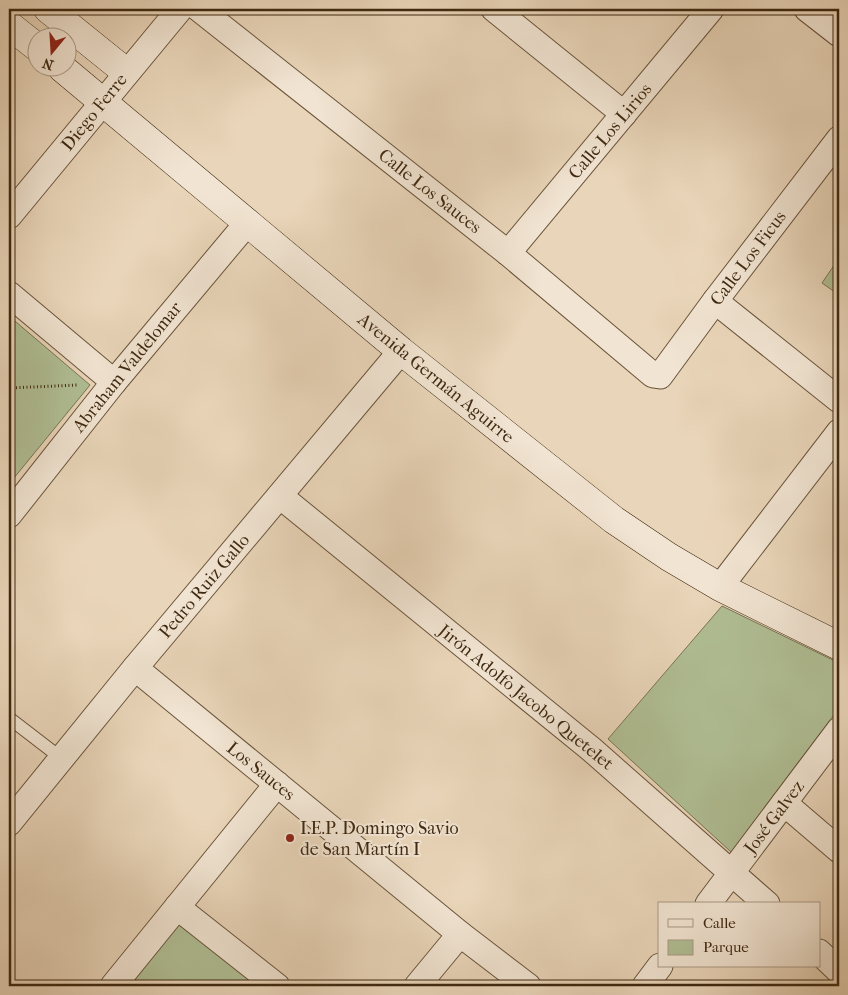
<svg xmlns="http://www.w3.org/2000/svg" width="848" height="995" font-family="'IM FELL French Canon',serif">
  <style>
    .green { fill: #b0be94; stroke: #787452 }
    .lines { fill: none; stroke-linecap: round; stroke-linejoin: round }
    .lane-casing { stroke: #6a543b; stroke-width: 14 }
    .street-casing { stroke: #6a543b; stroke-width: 27 }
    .secondary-casing { stroke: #3f2911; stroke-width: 29 }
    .path { stroke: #3f2911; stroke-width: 3; stroke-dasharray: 1 2.5; stroke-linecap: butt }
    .lane { stroke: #f1e4d2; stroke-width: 12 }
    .street { stroke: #f1e4d2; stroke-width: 25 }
    .secondary { stroke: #f1e4d2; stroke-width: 28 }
    .poi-dot { fill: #8f2418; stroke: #f1e4d2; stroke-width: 2 }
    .labels { text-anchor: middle; stroke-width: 4; stroke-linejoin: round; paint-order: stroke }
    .street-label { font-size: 18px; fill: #3f2911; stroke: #f1e4d2 }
    .poi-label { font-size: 18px; fill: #3f2911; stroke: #f1e4d2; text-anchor: start }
  </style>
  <rect width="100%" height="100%" fill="#e9d5b9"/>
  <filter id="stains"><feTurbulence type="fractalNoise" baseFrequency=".004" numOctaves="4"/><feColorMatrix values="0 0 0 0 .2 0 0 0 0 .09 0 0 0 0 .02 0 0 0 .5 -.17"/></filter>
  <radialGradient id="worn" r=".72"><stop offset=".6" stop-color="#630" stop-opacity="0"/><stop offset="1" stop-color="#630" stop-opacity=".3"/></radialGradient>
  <!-- green -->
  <g class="green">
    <path d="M839 258V295L822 283Z"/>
    <path d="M9 316 90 385 9 484Z"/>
    <path d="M722 606 839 663V708L731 852 608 739Z"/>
    <path d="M178 924 267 986H130Z"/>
  </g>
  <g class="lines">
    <defs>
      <path id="lane" d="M9 718 61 758"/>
      <g id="street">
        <path d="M199 9 508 253 653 375 660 376 715 301 839 139"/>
        <path d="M494 9 624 114"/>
        <path d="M807 9 839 34"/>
        <path d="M9 216 180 9"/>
        <path d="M508 253 711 9"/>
        <path d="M9 294 114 382"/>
        <path d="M715 301 839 400"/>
        <path d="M280 496 591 749 767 904"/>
        <path d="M9 515 114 382 248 222"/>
        <path d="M720 587 839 432"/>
        <path d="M135 668 460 934 528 986"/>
        <path d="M784 803 839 850"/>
        <path d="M9 823 135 668 401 351"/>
        <path d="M708 904 839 730"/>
        <path d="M177 907 277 986"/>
        <path d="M819 952 839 971"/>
        <path d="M113 986 277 784"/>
        <path d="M417 986 460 934"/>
        <path d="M645 986 660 966"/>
      </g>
      <g id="secondary">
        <path d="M48 9 126 72"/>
        <path d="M9 25 38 48"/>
        <path d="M62 68 401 351 614 520 669 557 720 587 839 646"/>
      </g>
    </defs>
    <!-- lane casing -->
    <use href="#lane" class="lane-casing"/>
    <!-- street casing -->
    <use href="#street" class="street-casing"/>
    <!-- secondary casing -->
    <use href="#secondary" class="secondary-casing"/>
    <!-- path -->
    <path class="path" d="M9 388 78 385"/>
    <!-- lane -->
    <use href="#lane" class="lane"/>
    <!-- street -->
    <use href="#street" class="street"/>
    <!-- secondary -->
    <use href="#secondary" class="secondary"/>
  </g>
  <!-- markers -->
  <circle class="poi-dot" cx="290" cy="838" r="5"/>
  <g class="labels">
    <!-- street labels -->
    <g class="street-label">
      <text transform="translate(94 112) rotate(-51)" y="6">Diego Ferre</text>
      <text transform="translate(610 131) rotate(-50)" y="6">Calle Los Lirios</text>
      <text transform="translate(430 191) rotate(38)" y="6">Calle Los Sauces</text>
      <text transform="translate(748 258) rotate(-53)" y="6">Calle Los Ficus</text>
      <text transform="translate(127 367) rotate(-51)" y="6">Abraham Valdelomar</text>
      <text transform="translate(436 378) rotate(39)" y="6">Avenida Germán Aguirre</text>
      <text transform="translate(204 586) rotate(-50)" y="6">Pedro Ruiz Gallo</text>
      <text transform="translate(526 697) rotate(39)" y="6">Jirón Adolfo Jacobo Quetelet</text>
      <text transform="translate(261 771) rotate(39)" y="6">Los Sauces</text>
      <text transform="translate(774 817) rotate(-53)" y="6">José Galvez</text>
    </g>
    <!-- poi labels -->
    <g class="poi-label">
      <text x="300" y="834">I.E.P. Domingo Savio<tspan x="300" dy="21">de San Martín I</tspan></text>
    </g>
  </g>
  <!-- margin -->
  <rect width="848" height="995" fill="none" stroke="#e9d5b9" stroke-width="30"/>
  <rect x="10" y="10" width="828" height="975" fill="none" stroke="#3f2911" stroke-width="2.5"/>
  <rect x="15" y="15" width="818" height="965" fill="none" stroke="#3f2911"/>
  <!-- legend -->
  <rect x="658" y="902" width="162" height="65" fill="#f1e4d2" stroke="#aa9985"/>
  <rect x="668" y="919" width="25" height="8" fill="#f1e4d2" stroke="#aa9985"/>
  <text x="703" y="928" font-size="15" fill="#3f2911">Calle</text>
  <rect x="668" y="940" width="25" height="15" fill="#b0be94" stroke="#aa9985"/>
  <text x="703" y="952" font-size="15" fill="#3f2911">Parque</text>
  <!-- north arrow -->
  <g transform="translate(52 52) rotate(198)"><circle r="24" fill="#f1e4d2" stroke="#aa9985"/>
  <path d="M0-4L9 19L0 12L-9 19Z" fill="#8f2418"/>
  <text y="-8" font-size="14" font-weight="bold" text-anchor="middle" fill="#3f2911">N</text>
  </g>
  <rect width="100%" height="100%" filter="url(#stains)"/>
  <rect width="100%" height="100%" fill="url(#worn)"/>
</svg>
